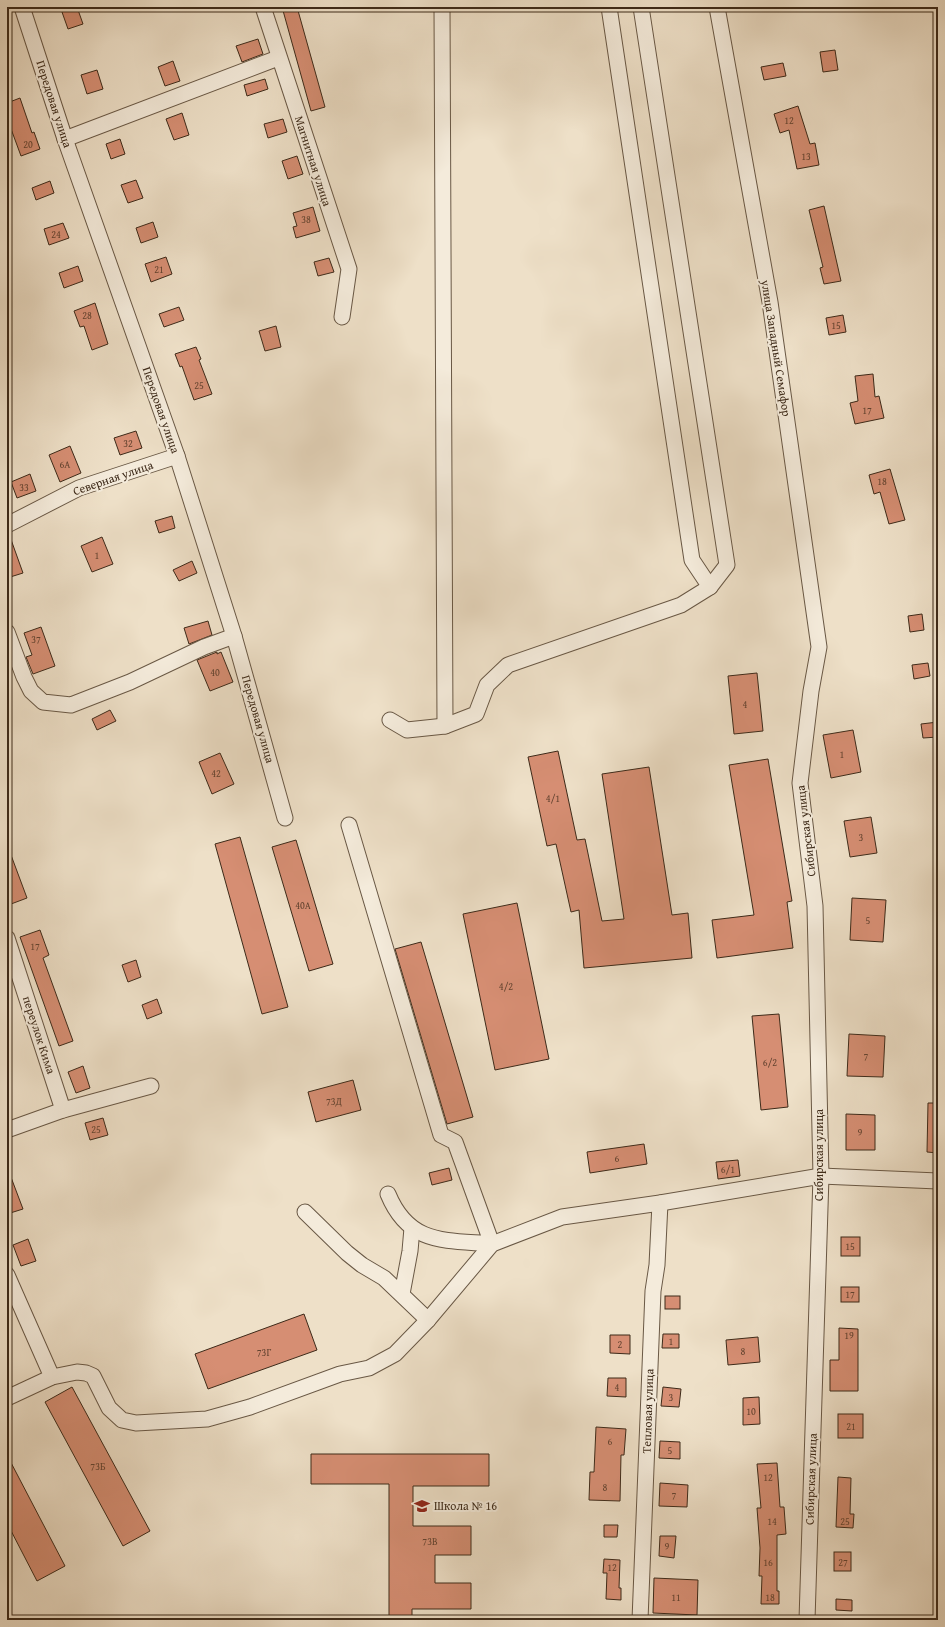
<svg xmlns="http://www.w3.org/2000/svg" width="945" height="1627" font-family="'Gentium Book Plus',serif">
  <style>
    .building { fill: #d68e73; stroke: #3d2a19 }
    .lines { fill: none; stroke-linecap: round; stroke-linejoin: round }
    .minor-casing { stroke: #695845; stroke-width: 17 }
    .minor { stroke: #f4ebdb; stroke-width: 15 }
    .labels { text-anchor: middle; stroke-width: 4; stroke-linejoin: round; paint-order: stroke }
    .number-label { font-size: 10px; fill: #634330 }
    .street-label { font-size: 12px; fill: #3d2a19; stroke: #f4ebdb }
    .poi-label { font-size: 12px; fill: #3d2a19; stroke: #f4ebdb; text-anchor: start }
  </style>
  <rect width="100%" height="100%" fill="#eee0c8"/>
  <filter id="stains"><feTurbulence type="fractalNoise" baseFrequency=".005" numOctaves="4"/><feColorMatrix values="0 0 0 0 .2 0 0 0 0 .09 0 0 0 0 .02 0 0 0 .5 -.17"/></filter>
  <radialGradient id="worn" r=".72"><stop offset=".6" stop-color="#630" stop-opacity="0"/><stop offset="1" stop-color="#630" stop-opacity=".3"/></radialGradient>
  <!-- building -->
  <g class="building">
    <path d="M77 7 83 24 68 29 62 12Z"/>
    <path d="M282 7H297L325 107 311 111Z"/>
    <path d="M258 39 263 54 242 62 236 46Z"/>
    <path d="M835 50 838 70 823 72 820 52Z"/>
    <path d="M173 61 180 81 165 86 158 67Z"/>
    <path d="M783 63 786 76 764 80 761 67Z"/>
    <path d="M97 70 103 89 87 94 81 75Z"/>
    <path d="M265 79 268 89 247 96 244 85Z"/>
    <path d="M20 98 32 133 34 132 40 149 21 156 7 118V103Z"/>
    <path d="M798 106 810 144 815 143 819 165 797 169 789 130 780 133 774 114Z"/>
    <path d="M182 113 189 135 174 140 166 119Z"/>
    <path d="M283 119 287 132 268 138 264 124Z"/>
    <path d="M120 139 125 154 111 159 106 144Z"/>
    <path d="M297 156 303 174 288 179 282 161Z"/>
    <path d="M136 180 143 198 128 203 121 185Z"/>
    <path d="M50 181 54 193 36 200 32 188Z"/>
    <path d="M824 206 841 281 824 284 820 268 823 267 809 210Z"/>
    <path d="M313 207 320 231 296 238 293 227 297 226 293 213Z"/>
    <path d="M153 222 158 237 141 243 136 228Z"/>
    <path d="M63 223 69 238 49 245 44 229Z"/>
    <path d="M166 257 172 274 151 282 145 264Z"/>
    <path d="M329 258 334 272 318 276 314 262Z"/>
    <path d="M78 266 83 281 64 288 59 273Z"/>
    <path d="M95 303 108 344 92 350 84 326 80 327 74 311Z"/>
    <path d="M179 307 184 320 164 327 159 314Z"/>
    <path d="M843 315 846 332 829 335 826 318Z"/>
    <path d="M276 326 281 347 265 351 259 331Z"/>
    <path d="M196 347 201 359 199 360 212 394 194 400 182 366 180 367 175 354Z"/>
    <path d="M873 374 875 397 879 396 884 418 855 424 850 403 858 401 855 376Z"/>
    <path d="M136 431 142 448 120 455 114 438Z"/>
    <path d="M70 446 81 473 60 482 49 455Z"/>
    <path d="M890 469 905 520 889 524 880 492 874 494 869 475Z"/>
    <path d="M30 474 36 491 17 498 11 482Z"/>
    <path d="M172 516 175 528 159 533 155 521Z"/>
    <path d="M7 534H9L23 573 7 578Z"/>
    <path d="M102 537 113 564 92 572 81 546Z"/>
    <path d="M192 561 197 573 179 581 173 570Z"/>
    <path d="M922 614 924 630 910 632 908 616Z"/>
    <path d="M208 621 212 635 189 644 184 628Z"/>
    <path d="M41 627 55 666 33 674 26 657 32 655 24 633Z"/>
    <path d="M217 652V654L221 652 233 682 210 691 197 660Z"/>
    <path d="M928 663 930 676 914 679 912 665Z"/>
    <path d="M757 673 763 731 734 734 728 676Z"/>
    <path d="M110 710 116 721 97 730 92 719Z"/>
    <path d="M938 722V737L923 738 921 724Z"/>
    <path d="M853 730 861 772 831 778 823 735Z"/>
    <path d="M558 751 577 840 585 839 602 921 624 919 602 774 649 767 672 915 688 913 692 958 584 968 579 910 571 912 556 844 547 846 528 757Z"/>
    <path d="M220 753 234 784 212 794 199 762Z"/>
    <path d="M768 759 792 901 787 902 793 948 717 958 712 920 754 915 729 765Z"/>
    <path d="M871 817 877 853 850 857 844 821Z"/>
    <path d="M240 837 288 1007 262 1014 215 844Z"/>
    <path d="M296 840 333 964 309 971 272 847Z"/>
    <path d="M8 847 27 898 11 904 7 892V848Z"/>
    <path d="M852 898 886 900 883 942 850 940Z"/>
    <path d="M517 903 549 1059 495 1070 463 914Z"/>
    <path d="M40 930 49 955 43 958 73 1041 59 1046 20 937Z"/>
    <path d="M421 942 473 1117 447 1124 395 949Z"/>
    <path d="M136 960 141 977 128 982 122 965Z"/>
    <path d="M157 999 162 1013 147 1019 142 1005Z"/>
    <path d="M779 1014 788 1107 761 1110 752 1016Z"/>
    <path d="M849 1034 885 1036 883 1077 847 1076Z"/>
    <path d="M83 1066 90 1088 76 1093 68 1072Z"/>
    <path d="M353 1080 361 1110 316 1122 308 1092Z"/>
    <path d="M928 1103H938V1153L927 1152Z"/>
    <path d="M846 1114 875 1115V1150H846Z"/>
    <path d="M103 1118 108 1135 90 1140 85 1123Z"/>
    <path d="M644 1144 647 1164 590 1173 587 1152Z"/>
    <path d="M738 1160 740 1176 718 1179 716 1162Z"/>
    <path d="M449 1168 452 1180 432 1185 429 1173Z"/>
    <path d="M7 1172H9L23 1209 7 1214Z"/>
    <rect x="841" y="1237" width="19" height="19"/>
    <path d="M28 1239 36 1261 21 1266 13 1245Z"/>
    <rect x="841" y="1287" width="18" height="15"/>
    <rect x="665" y="1296" width="15" height="13"/>
    <path d="M304 1314 317 1350 208 1389 195 1354Z"/>
    <path d="M839 1328 858 1329V1391H830V1360H839Z"/>
    <path d="M663 1334H679V1348H662Z"/>
    <path d="M610 1335H630V1354L610 1353Z"/>
    <path d="M758 1337 760 1362 728 1365 726 1340Z"/>
    <path d="M608 1378H626V1397L607 1396Z"/>
    <path d="M72 1387 150 1531 123 1546 45 1402Z"/>
    <path d="M663 1387 681 1389 679 1407 661 1406Z"/>
    <path d="M759 1397 760 1424 743 1425V1398Z"/>
    <rect x="838" y="1414" width="25" height="24"/>
    <path d="M596 1427 626 1429 624 1455H621L620 1501 589 1500 590 1472H594Z"/>
    <path d="M660 1441 680 1442V1459L659 1458Z"/>
    <path d="M311 1454H489V1486H413V1526H471V1555H435V1583H471V1609H412V1619H389V1484H311Z"/>
    <path d="M7 1455 65 1566 37 1581 7 1523Z"/>
    <path d="M777 1463 780 1507H784L786 1534 777 1535V1591H779V1604H761L762 1576H759L760 1548 757 1508H761L757 1464Z"/>
    <path d="M838 1477 851 1478 850 1514H854L853 1528 836 1527Z"/>
    <path d="M660 1483 688 1485 687 1507 659 1506Z"/>
    <path d="M604 1525H618L617 1537H604Z"/>
    <path d="M660 1536H676L674 1558 659 1556Z"/>
    <rect x="834" y="1552" width="17" height="19"/>
    <path d="M604 1559 620 1560 619 1588H621V1600L606 1599 607 1573H603Z"/>
    <path d="M654 1578 698 1580 697 1615 653 1613Z"/>
    <path d="M836 1599 852 1600V1611L836 1610Z"/>
  </g>
  <g class="lines">
    <defs>
      <g id="minor">
        <path d="M22 7 65 139 177 456 234 636 285 818"/>
        <path d="M263 7 349 269 342 317"/>
        <path d="M442 7 445 726"/>
        <path d="M609 7 692 560 710 587"/>
        <path d="M717 7 770 302 819 647 811 691 800 783 815 906 821 1176 807 1620"/>
        <path d="M65 139 278 58"/>
        <path d="M7 525 79 488 177 456"/>
        <path d="M7 632 24 677 31 691 43 702 71 705 130 682 204 647 234 636"/>
        <path d="M390 720 407 730 445 726 476 714 487 685 508 665 681 605 710 587 727 565 641 7"/>
        <path d="M349 825 441 1135 455 1142 492 1244C445 1240 409 1245 388 1194"/>
        <path d="M7 938 63 1110"/>
        <path d="M7 1130 63 1110 151 1086"/>
        <path d="M305 1212 347 1253 362 1265 384 1278 428 1320"/>
        <path d="M7 1275 52 1377"/>
        <path d="M402 1294 410 1251 412 1228"/>
        <path d="M7 1398 52 1377 77 1372 86 1373 93 1376 109 1408 122 1420 136 1423 207 1419 250 1407 340 1374 369 1368 395 1354 428 1320 492 1244 562 1217 660 1203 821 1176 938 1181"/>
        <path d="M640 1620 653 1291 657 1265 660 1203"/>
      </g>
    </defs>
    <!-- minor casing -->
    <use href="#minor" class="minor-casing"/>
    <!-- minor -->
    <use href="#minor" class="minor"/>
  </g>
  <!-- icons -->
  <defs>
    <symbol id="school-bare" viewBox="-9 -9 18 18"><path d="M0-5L7-2L0 1L-7-2ZM-4 1L0 2.5L4 1V4Q0 6-4 4Z" fill="#8f2418" stroke="#f4ebdb" stroke-width="2.5" paint-order="stroke"/></symbol>
  </defs>
  <g fill-rule="evenodd">
    <use href="#school-bare" x="411" y="1495" width="22" height="22"/>
  </g>
  <g class="labels">
    <!-- number labels -->
    <g class="number-label">
      <text x="789" y="124">12</text>
      <text x="28" y="148">20</text>
      <text x="806" y="160">13</text>
      <text x="306" y="223">38</text>
      <text x="56" y="238">24</text>
      <text x="159" y="273">21</text>
      <text x="87" y="319">28</text>
      <text x="836" y="329">15</text>
      <text x="199" y="389">25</text>
      <text x="867" y="414">17</text>
      <text x="128" y="447">32</text>
      <text x="65" y="468">6А</text>
      <text x="882" y="485">18</text>
      <text x="24" y="491">33</text>
      <text x="97" y="559">1</text>
      <text x="36" y="643">37</text>
      <text x="215" y="676">40</text>
      <text x="745" y="708">4</text>
      <text x="842" y="758">1</text>
      <text x="216" y="777">42</text>
      <text x="553" y="802">4/1</text>
      <text x="861" y="841">3</text>
      <text x="303" y="909">40А</text>
      <text x="868" y="924">5</text>
      <text x="35" y="950">17</text>
      <text x="506" y="990">4/2</text>
      <text x="866" y="1060">7</text>
      <text x="770" y="1066">6/2</text>
      <text x="334" y="1105">73Д</text>
      <text x="96" y="1133">25</text>
      <text x="860" y="1136">9</text>
      <text x="617" y="1162">6</text>
      <text x="728" y="1173">6/1</text>
      <text x="850" y="1250">15</text>
      <text x="850" y="1298">17</text>
      <text x="849" y="1339">19</text>
      <text x="671" y="1345">1</text>
      <text x="620" y="1348">2</text>
      <text x="743" y="1355">8</text>
      <text x="264" y="1356">73Г</text>
      <text x="617" y="1391">4</text>
      <text x="671" y="1401">3</text>
      <text x="751" y="1415">10</text>
      <text x="851" y="1430">21</text>
      <text x="610" y="1445">6</text>
      <text x="670" y="1454">5</text>
      <text x="98" y="1470">73Б</text>
      <text x="768" y="1481">12</text>
      <text x="605" y="1491">8</text>
      <text x="674" y="1499">7</text>
      <text x="772" y="1525">14</text>
      <text x="845" y="1525">25</text>
      <text x="430" y="1545">73В</text>
      <text x="667" y="1550">9</text>
      <text x="768" y="1566">16</text>
      <text x="843" y="1566">27</text>
      <text x="612" y="1571">12</text>
      <text x="676" y="1601">11</text>
      <text x="770" y="1601">18</text>
    </g>
    <!-- street labels -->
    <g class="street-label">
      <text transform="translate(54 104) rotate(72)" y="4">Передовая улица</text>
      <text transform="translate(313 161) rotate(72)" y="4">Магнитная улица</text>
      <text transform="translate(776 348) rotate(81)" y="4">улица Западный Семафор</text>
      <text transform="translate(161 410) rotate(71)" y="4">Передовая улица</text>
      <text transform="translate(113 478) rotate(-19)" y="4">Северная улица</text>
      <text transform="translate(258 719) rotate(74)" y="4">Передовая улица</text>
      <text transform="translate(806 831) rotate(-97)" y="4">Сибирская улица</text>
      <text transform="translate(39 1035) rotate(72)" y="4">переулок Кима</text>
      <text transform="translate(819 1155) rotate(-90)" y="4">Сибирская улица</text>
      <text transform="translate(648 1411) rotate(-88)" y="4">Тепловая улица</text>
      <text transform="translate(811 1479) rotate(-88)" y="4">Сибирская улица</text>
    </g>
    <!-- poi labels -->
    <g class="poi-label">
      <text x="434" y="1510">Школа № 16</text>
    </g>
  </g>
  <!-- margin -->
  <rect width="945" height="1627" fill="none" stroke="#eee0c8" stroke-width="24"/>
  <rect x="8" y="8" width="929" height="1611" fill="none" stroke="#3d2a19" stroke-width="2"/>
  <rect x="12" y="12" width="921" height="1603" fill="none" stroke="#3d2a19"/>
  <rect width="100%" height="100%" filter="url(#stains)"/>
  <rect width="100%" height="100%" fill="url(#worn)"/>
</svg>
